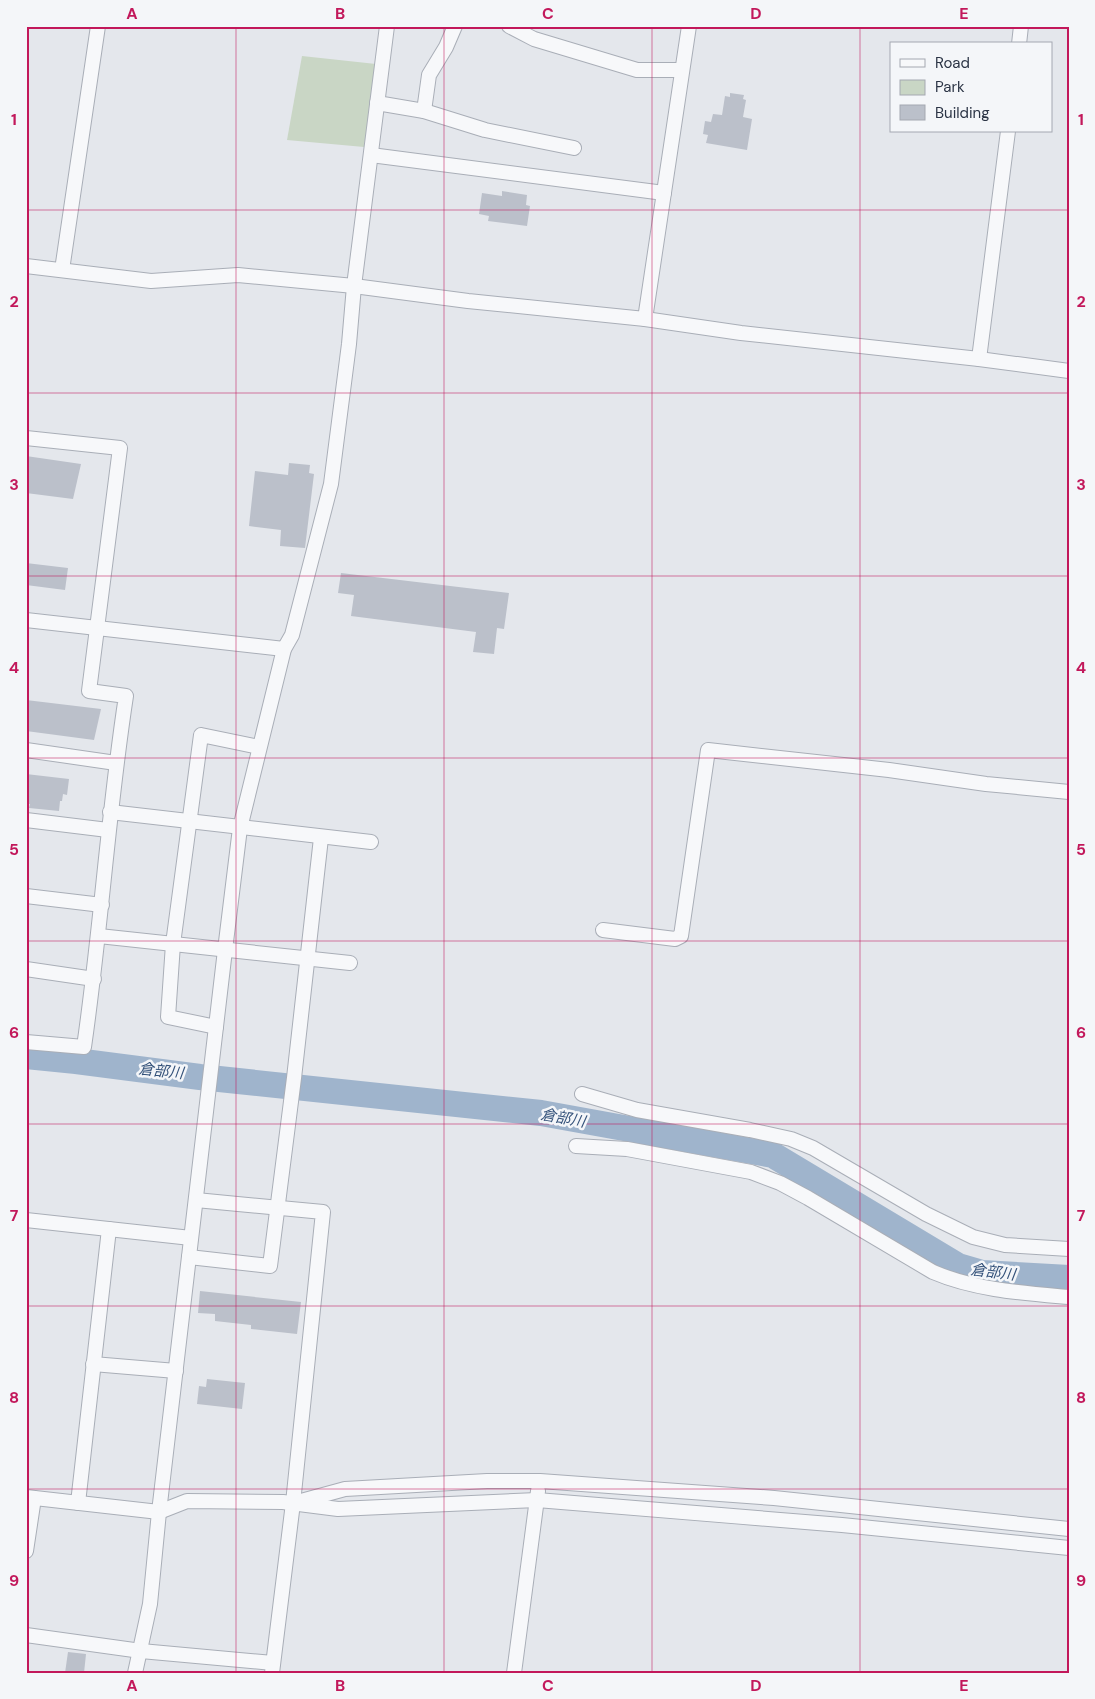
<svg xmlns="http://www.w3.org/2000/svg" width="1095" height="1699" font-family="'DM Sans','Noto Sans JP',sans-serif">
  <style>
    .green { fill: #c9d6c5 }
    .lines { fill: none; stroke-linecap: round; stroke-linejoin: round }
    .river { stroke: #9fb4cc; stroke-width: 26 }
    .building { fill: #bbc0ca }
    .minor-casing { stroke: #a9aeb7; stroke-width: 16 }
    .minor { stroke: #f7f8fa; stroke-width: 14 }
    .grid { fill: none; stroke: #c2185b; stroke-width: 1; stroke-opacity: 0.55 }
    .labels { text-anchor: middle; stroke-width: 5; stroke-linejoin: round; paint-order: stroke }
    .water-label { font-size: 15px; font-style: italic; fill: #34527a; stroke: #f4f6f9 }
    .neatline { fill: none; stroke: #c2185b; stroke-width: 2 }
    .grid-label { font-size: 16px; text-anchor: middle; font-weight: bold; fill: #c2185b }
  </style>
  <rect width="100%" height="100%" fill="#e4e7ec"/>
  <!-- green -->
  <path class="green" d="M302 56 376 64 364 147 287 140Z"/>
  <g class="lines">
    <!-- river -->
    <path class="river" d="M26 1056 76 1061 200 1077 541 1113 773 1155 958 1266 982 1273 1069 1278"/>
  </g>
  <!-- building -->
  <g class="building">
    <path d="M730 93 744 95 743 99 746 100 743 117 752 119 747 150 706 143 708 135 703 134 705 121 711 122 713 114 722 115 725 96 730 97Z"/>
    <path d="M502 191 527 195 526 205 530 206 527 226 488 221 489 216 479 214 482 193 502 196Z"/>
    <path d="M26 456 81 464 73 499 26 493Z"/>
    <path d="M289 463 310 465 309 473 314 474 305 548 280 546 281 530 249 526 255 471 288 475Z"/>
    <path d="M26 563 68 568 65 590 26 585Z"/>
    <path d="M341 573 509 593 504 629 497 628 494 654 473 652 476 632 351 616 354 595 338 593Z"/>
    <path d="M26 700 101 709 94 740 26 731Z"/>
    <path d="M26 774 69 779 67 795 63 794 62 801H60L59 811 29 808 30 804H26Z"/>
    <path d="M200 1291 301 1302 297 1334 251 1329V1325L215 1321V1314L198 1313Z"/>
    <path d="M207 1379 245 1383 242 1409 197 1404 199 1386 206 1387Z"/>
    <path d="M68 1652 86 1654 84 1673H65Z"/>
  </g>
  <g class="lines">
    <defs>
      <g id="minor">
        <path d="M509 26 534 39 637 70H682"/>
        <path d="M1019 44 1021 26"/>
        <path d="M377 103 424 111 485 130 574 148"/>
        <path d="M424 111 429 75 446 47 455 26"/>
        <path d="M371 155 664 193"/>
        <path d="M26 266 151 281 238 275 354 286 468 301 645 319 741 333 979 359 1069 371"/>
        <path d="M62 270 98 26"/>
        <path d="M645 319 689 26"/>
        <path d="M979 359 1008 131"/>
        <path d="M26 438 120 448 89 691 126 696C108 812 101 930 84 1047L26 1042"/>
        <path d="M26 620 284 649"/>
        <path d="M26 750 116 763"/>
        <path d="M110 812 371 842"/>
        <path d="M26 820 108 830"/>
        <path d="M26 896 102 905"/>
        <path d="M603 930 675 939 681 936 708 750 889 770 986 784 1069 792"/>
        <path d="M99 936 350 963"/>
        <path d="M26 969 94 979"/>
        <path d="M216 1027 168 1017 173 944 201 735 259 747"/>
        <path d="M582 1094 637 1110 750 1130 791 1139 813 1148 926 1214 973 1237 1005 1245 1069 1249"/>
        <path d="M576 1146 627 1149 751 1172 780 1183 808 1198 933 1272C975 1290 1023 1293 1069 1297"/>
        <path d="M196 1200 323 1212 293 1503 272 1673"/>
        <path d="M26 1220 191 1238"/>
        <path d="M189 1257 270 1266 294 1078 321 838"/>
        <path d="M93 1364 176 1371"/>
        <path d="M26 1497 159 1512 187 1501 283 1502 338 1509 537 1500 842 1525 1069 1548"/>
        <path d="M301 1501 345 1489 487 1481H540L774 1498 1069 1529"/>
        <path d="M78 1503 109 1229"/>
        <path d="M26 1551 34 1498"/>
        <path d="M26 1635 141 1651 273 1663"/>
        <path d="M135 1673 150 1604 159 1512 225 950 240 828 284 649 292 635 331 484 349 344 354 286 387 26"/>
        <path d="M514 1673 538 1491"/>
      </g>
    </defs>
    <!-- minor casing -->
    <use href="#minor" class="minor-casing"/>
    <!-- minor -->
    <use href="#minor" class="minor"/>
  </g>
  <!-- grid -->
  <path class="grid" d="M236 26V1673M444 26V1673M652 26V1673M860 26V1673M26 210H1069M26 393H1069M26 576H1069M26 758H1069M26 941H1069M26 1124H1069M26 1306H1069M26 1489H1069"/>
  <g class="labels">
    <!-- water labels -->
    <g class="water-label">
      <text transform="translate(161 1071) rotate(6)" y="5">倉部川</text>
      <text transform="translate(563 1118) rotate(10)" y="5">倉部川</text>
      <text transform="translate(993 1272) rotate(7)" y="5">倉部川</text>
    </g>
  </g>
  <!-- border -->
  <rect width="1095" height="1699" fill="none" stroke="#f4f6f9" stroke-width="55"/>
  <!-- legend -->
  <rect x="890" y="42" width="162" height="90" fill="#f4f6f9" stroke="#a4a8b1"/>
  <rect x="900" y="59" width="25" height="8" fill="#f7f8fa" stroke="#a4a8b1"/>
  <text x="935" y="68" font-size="15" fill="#2b3445">Road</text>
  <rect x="900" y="80" width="25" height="15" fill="#c9d6c5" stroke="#a4a8b1"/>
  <text x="935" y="92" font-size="15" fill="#2b3445">Park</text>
  <rect x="900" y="105" width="25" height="15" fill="#bbc0ca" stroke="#a4a8b1"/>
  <text x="935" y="118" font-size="15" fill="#2b3445">Building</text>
  <rect x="28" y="28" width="1040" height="1644" class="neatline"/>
  <g class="grid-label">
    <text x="132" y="19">A</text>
    <text x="340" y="19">B</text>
    <text x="548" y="19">C</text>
    <text x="756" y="19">D</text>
    <text x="964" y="19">E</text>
    <text x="14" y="125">1</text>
    <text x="1081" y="125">1</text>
    <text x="14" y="307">2</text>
    <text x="1081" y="307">2</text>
    <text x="14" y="490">3</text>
    <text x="1081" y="490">3</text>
    <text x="14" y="673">4</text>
    <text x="1081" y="673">4</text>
    <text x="14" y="855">5</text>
    <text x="1081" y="855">5</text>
    <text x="14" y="1038">6</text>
    <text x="1081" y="1038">6</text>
    <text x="14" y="1221">7</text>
    <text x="1081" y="1221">7</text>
    <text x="14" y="1403">8</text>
    <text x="1081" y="1403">8</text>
    <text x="14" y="1586">9</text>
    <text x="1081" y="1586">9</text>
    <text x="132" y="1691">A</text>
    <text x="340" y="1691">B</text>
    <text x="548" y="1691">C</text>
    <text x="756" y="1691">D</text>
    <text x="964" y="1691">E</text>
  </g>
</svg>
